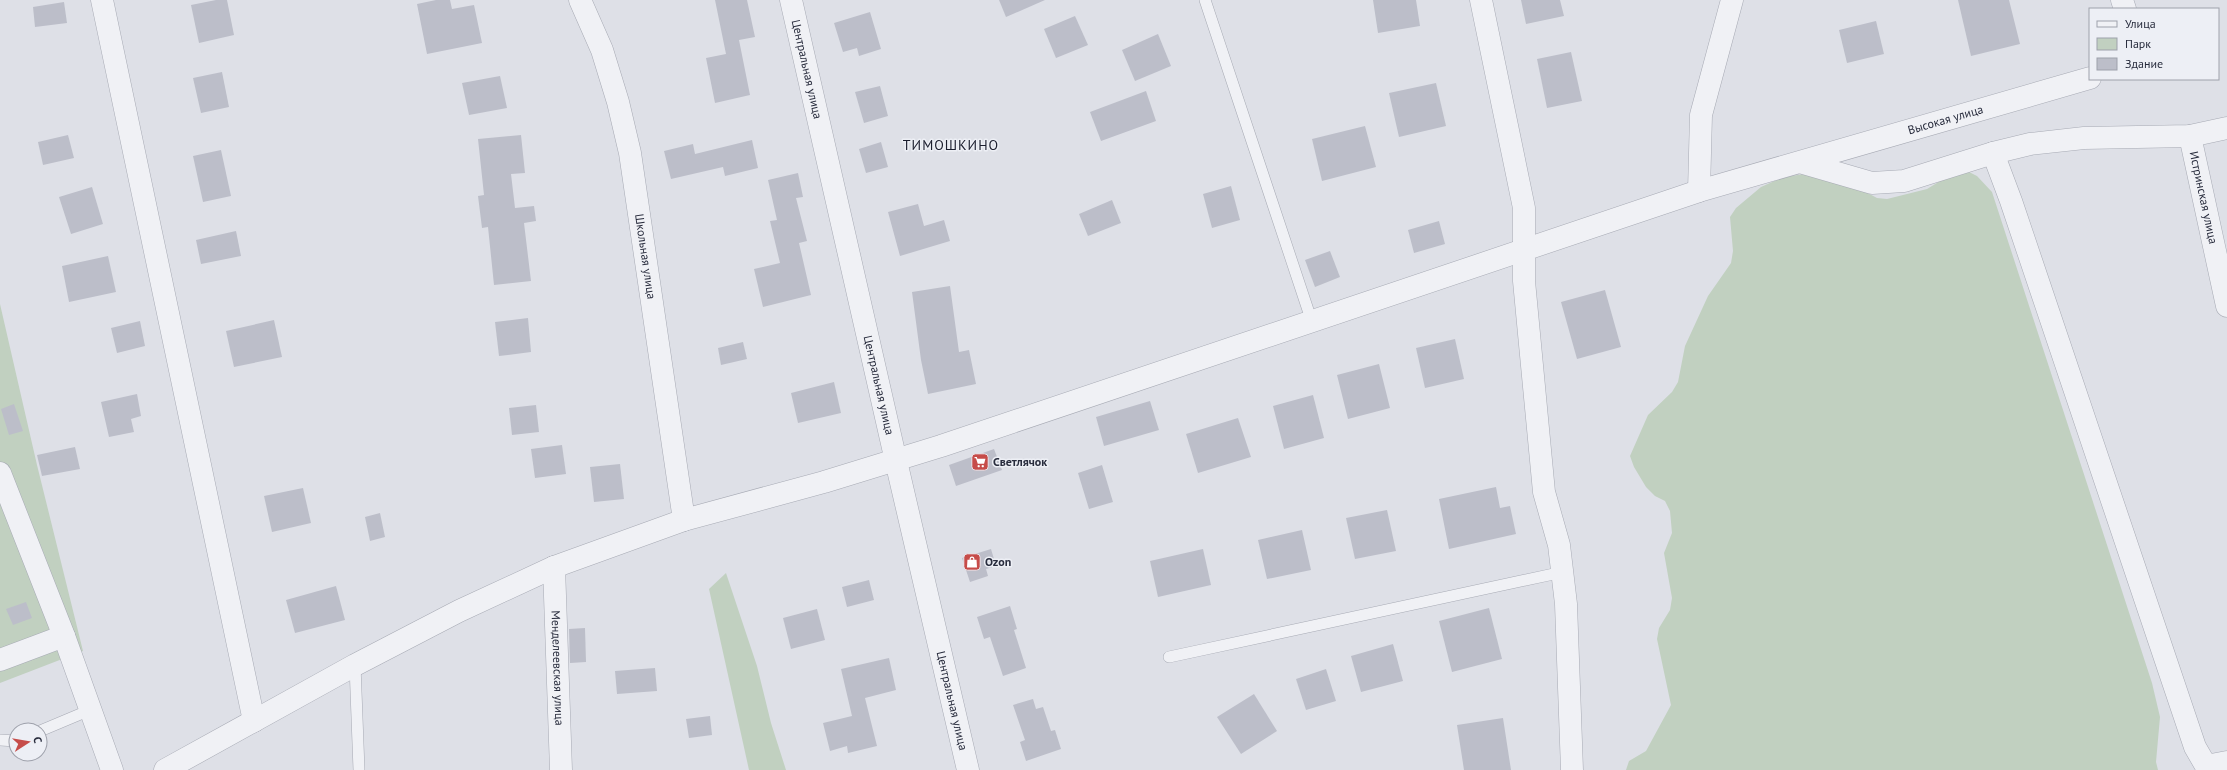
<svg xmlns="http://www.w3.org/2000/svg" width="2227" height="770" font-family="'PT Sans',sans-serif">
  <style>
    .green { fill: #c1d0c0 }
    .building { fill: #bcbec9 }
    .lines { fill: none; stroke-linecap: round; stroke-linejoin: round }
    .lane-casing { stroke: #a7aab4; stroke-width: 12 }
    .street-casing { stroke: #a7aab4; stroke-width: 23 }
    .lane { stroke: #f0f1f5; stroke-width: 11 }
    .street { stroke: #f0f1f5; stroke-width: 22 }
    .labels { text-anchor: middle; stroke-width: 3; stroke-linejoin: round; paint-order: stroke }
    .street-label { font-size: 12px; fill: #282c3d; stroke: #edeff5 }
    .poi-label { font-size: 12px; font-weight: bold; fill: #282c3d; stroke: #edeff5; text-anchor: start }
    .quarter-label { font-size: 14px; letter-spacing: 1px; fill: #1a1d2d; stroke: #edeff5 }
  </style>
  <rect width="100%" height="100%" fill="#dee0e7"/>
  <!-- green -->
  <g class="green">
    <path d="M1967 171 1977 176 1992 192 2152 683 2160 717 2156 762 2158 770H1626L1629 761 1646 751 1671 705 1657 639 1659 628 1670 610 1672 598 1664 553 1672 533 1670 511 1665 501 1655 496 1646 487 1634 467 1630 456 1648 415 1672 392 1678 382 1685 346 1708 296 1731 263 1733 251 1730 217 1736 208 1761 187 1781 178 1803 174 1836 176 1877 198 1887 199 1927 189 1955 172Z"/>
    <path d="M0 304 37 465 83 651 0 683Z"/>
    <path d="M726 573 757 666 771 723 786 770H749L709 589Z"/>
  </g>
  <!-- building -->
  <g class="building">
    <path d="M216 0H227L234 35 199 43 191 5Z"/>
    <path d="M436 0H450L452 9 474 5 482 43 427 54 417 4Z"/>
    <path d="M715 0H747L755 37 739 40 750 95 715 103 706 58 726 54Z"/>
    <path d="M999 0H1045L1006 17Z"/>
    <path d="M1373 0H1416L1420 26 1378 33Z"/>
    <path d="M1521 0H1560L1564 16 1526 24Z"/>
    <path d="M1958 0H2009L2020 44 1971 56Z"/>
    <path d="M64 2 67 23 35 27 33 7Z"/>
    <path d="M870 12 881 49 859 56 857 48 843 52 834 23Z"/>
    <path d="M1075 16 1088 45 1056 58 1044 29Z"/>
    <path d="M1876 21 1884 54 1847 63 1839 30Z"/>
    <path d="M1158 34 1171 66 1135 81 1122 50Z"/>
    <path d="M1571 52 1582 101 1547 108 1537 59Z"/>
    <path d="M222 72 229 107 201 113 193 78Z"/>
    <path d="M500 76 507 108 469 115 462 83Z"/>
    <path d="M1436 83 1446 126 1399 137 1389 93Z"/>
    <path d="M880 86 888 116 864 123 855 92Z"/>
    <path d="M1146 91 1156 121 1101 141 1090 112Z"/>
    <path d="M1365 126 1376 167 1322 181 1312 139Z"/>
    <path d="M68 135 74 158 43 165 38 142Z"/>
    <path d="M521 135 525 173 511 174 515 208 534 206 536 221 524 223 531 281 494 285 488 227 482 228 478 196 484 195 478 139Z"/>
    <path d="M752 140 758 168 725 176 723 167 671 179 664 151 693 144 695 154Z"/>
    <path d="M881 142 888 167 866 173 859 149Z"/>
    <path d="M221 150 231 196 203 202 193 156Z"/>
    <path d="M798 173 803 197 796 198 807 241 799 243 811 295 763 307 754 269 780 263 770 221 777 220 768 180Z"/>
    <path d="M1231 186 1240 220 1212 228 1203 194Z"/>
    <path d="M92 187 103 224 71 234 59 197Z"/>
    <path d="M1112 200 1121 223 1088 236 1079 214Z"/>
    <path d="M918 204 924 226 944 220 950 241 900 256 888 212Z"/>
    <path d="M1439 221 1445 244 1414 253 1408 230Z"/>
    <path d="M236 231 241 256 201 264 196 240Z"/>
    <path d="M1330 251 1340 277 1315 287 1305 260Z"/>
    <path d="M108 256 116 292 69 302 62 266Z"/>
    <path d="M950 286 959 352 969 350 976 384 928 394 921 360 912 292Z"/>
    <path d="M1605 290 1621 347 1577 359 1561 302Z"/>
    <path d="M528 318 531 352 499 356 495 322Z"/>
    <path d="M274 320 282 357 234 367 226 331Z"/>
    <path d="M140 321 145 346 117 353 111 328Z"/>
    <path d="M1455 339 1464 379 1425 388 1416 348Z"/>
    <path d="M743 342 747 359 721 365 718 348Z"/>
    <path d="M1379 364 1390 408 1348 419 1337 375Z"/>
    <path d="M834 382 841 413 798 423 791 393Z"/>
    <path d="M137 394 141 416 131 419 134 432 109 437 101 402Z"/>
    <path d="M1313 395 1324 438 1284 449 1273 406Z"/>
    <path d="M1150 401 1159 430 1104 446 1096 417Z"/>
    <path d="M14 404 23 431 9 435 1 409Z"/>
    <path d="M536 405 539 432 512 435 509 408Z"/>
    <path d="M1238 418 1251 457 1198 473 1186 434Z"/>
    <path d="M562 445 566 474 535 478 531 449Z"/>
    <path d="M75 447 80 469 42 476 37 455Z"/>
    <path d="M994 449 1002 470 956 486 949 465Z"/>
    <path d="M620 464 624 499 594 502 590 467Z"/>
    <path d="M1102 465 1113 502 1089 509 1078 473Z"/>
    <path d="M1496 487 1500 508 1510 506 1516 534 1449 549 1439 499Z"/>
    <path d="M303 488 311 523 272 532 264 496Z"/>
    <path d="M1387 510 1396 551 1355 559 1346 518Z"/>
    <path d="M380 513 385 537 370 541 365 517Z"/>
    <path d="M1302 530 1311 570 1267 579 1258 540Z"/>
    <path d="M991 549 996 566 986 569 988 576 970 582 962 558Z"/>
    <path d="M1203 549 1211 585 1158 597 1150 561Z"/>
    <path d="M869 580 874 600 847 607 842 587Z"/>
    <path d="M336 586 345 620 295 633 286 600Z"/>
    <path d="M26 602 32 618 13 625 6 609Z"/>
    <path d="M1010 606 1017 629 1014 630 1026 668 1003 676 990 637 984 639 977 617Z"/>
    <path d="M1489 608 1502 659 1452 672 1439 621Z"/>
    <path d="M817 609 825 640 791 649 783 618Z"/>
    <path d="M585 628 586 662 570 663 569 629Z"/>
    <path d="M1393 644 1403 681 1361 692 1351 656Z"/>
    <path d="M889 658 896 690 865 698 877 746 848 753 847 746 830 751 823 723 852 716 841 669Z"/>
    <path d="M655 668 657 691 617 694 615 671Z"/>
    <path d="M1326 669 1336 701 1306 710 1296 679Z"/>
    <path d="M1254 694 1277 731 1241 754 1217 717Z"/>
    <path d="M1033 699 1036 709 1043 707 1051 731 1055 730 1061 749 1026 761 1020 742 1025 740 1013 705Z"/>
    <path d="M710 716 712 735 689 738 686 719Z"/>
    <path d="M1503 718 1511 770H1464L1457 725Z"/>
  </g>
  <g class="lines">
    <defs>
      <g id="lane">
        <path d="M1205 0 1312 322"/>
        <path d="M1169 657 1563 572"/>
        <path d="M355 665 359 770"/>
        <path d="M40 731 90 710"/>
        <path d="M0 740 16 741"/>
      </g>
      <g id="street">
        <path d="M102 0 254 721"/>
        <path id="s1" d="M580 0 602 50 618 102 630 153 684 520"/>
        <path id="s2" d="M791 0 896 461 968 770"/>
        <path d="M1481 0 1524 208V281L1544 492 1559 545 1566 604 1572 770"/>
        <path d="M2122 0 2125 9"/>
        <path id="s3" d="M2190 136 2227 306"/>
        <path d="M1993 153 2011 201 2195 747 2206 766 2227 762"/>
        <path d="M1803 163 1872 183 1904 181 1993 153 2030 144 2084 138 2190 136 2227 128"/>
        <path d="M1699 191 1701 115 1732 0"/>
        <path d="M0 473 64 636 112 770"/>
        <path id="s4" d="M554 567 561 770"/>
        <path d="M0 660 64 636"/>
        <path id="s5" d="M165 770 355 665 459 611 554 567 684 520 824 482 941 446 1699 191 2090 78"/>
      </g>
    </defs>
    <!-- lane casing -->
    <use href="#lane" class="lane-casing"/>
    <!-- street casing -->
    <use href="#street" class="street-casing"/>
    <!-- lane -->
    <use href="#lane" class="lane"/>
    <!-- street -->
    <use href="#street" class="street"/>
  </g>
  <!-- icons -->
  <defs>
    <symbol id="supermarket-square" viewBox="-11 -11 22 22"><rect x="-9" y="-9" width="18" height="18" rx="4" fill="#c64c49" stroke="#edeff5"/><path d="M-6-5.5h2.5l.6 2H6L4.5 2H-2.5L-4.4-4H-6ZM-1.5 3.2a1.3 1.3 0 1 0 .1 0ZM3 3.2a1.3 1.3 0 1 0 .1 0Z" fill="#fff"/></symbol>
    <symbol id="shop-square" viewBox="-11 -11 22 22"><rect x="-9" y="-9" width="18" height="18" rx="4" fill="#c64c49" stroke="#edeff5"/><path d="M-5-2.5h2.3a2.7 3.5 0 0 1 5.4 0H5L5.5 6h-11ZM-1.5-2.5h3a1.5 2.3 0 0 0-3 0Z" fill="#fff"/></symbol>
  </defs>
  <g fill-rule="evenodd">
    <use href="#supermarket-square" x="970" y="452" width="20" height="20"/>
    <use href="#shop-square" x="962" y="552" width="20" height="20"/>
  </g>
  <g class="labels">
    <!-- street labels -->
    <g class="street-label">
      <text dy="4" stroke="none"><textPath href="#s2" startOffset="71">Центральная улица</textPath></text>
      <text dy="4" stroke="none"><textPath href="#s5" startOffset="1901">Высокая улица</textPath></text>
      <text dy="4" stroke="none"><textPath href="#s3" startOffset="63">Истринская улица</textPath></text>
      <text dy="4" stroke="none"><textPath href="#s1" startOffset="266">Школьная улица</textPath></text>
      <text dy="4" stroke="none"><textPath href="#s2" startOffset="395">Центральная улица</textPath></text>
      <text dy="4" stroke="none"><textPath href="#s4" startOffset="101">Менделеевская улица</textPath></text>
      <text dy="4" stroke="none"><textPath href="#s2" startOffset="719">Центральная улица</textPath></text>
    </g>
    <!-- poi labels -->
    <g class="poi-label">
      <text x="993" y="466">Светлячок</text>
      <text x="985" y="566">Ozon</text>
    </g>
    <!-- quarter labels -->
    <g class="quarter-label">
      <text x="951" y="150">ТИМОШКИНО</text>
    </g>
  </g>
  <!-- legend -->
  <rect x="2089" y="8" width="130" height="72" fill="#edeff5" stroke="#9ea1ab"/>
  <rect x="2097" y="21" width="20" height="6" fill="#f0f1f5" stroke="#9ea1ab"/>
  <text x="2125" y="28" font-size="12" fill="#282c3d">Улица</text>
  <rect x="2097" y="38" width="20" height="12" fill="#c1d0c0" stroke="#9ea1ab"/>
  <text x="2125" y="48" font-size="12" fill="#282c3d">Парк</text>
  <rect x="2097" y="58" width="20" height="12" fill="#bcbec9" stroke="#9ea1ab"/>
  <text x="2125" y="68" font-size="12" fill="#282c3d">Здание</text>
  <!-- north arrow -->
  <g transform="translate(28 742) rotate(78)"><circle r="19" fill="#edeff5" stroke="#9ea1ab"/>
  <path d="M0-3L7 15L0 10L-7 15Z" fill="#c64c49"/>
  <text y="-6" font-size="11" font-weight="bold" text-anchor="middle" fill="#282c3d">С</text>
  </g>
</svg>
